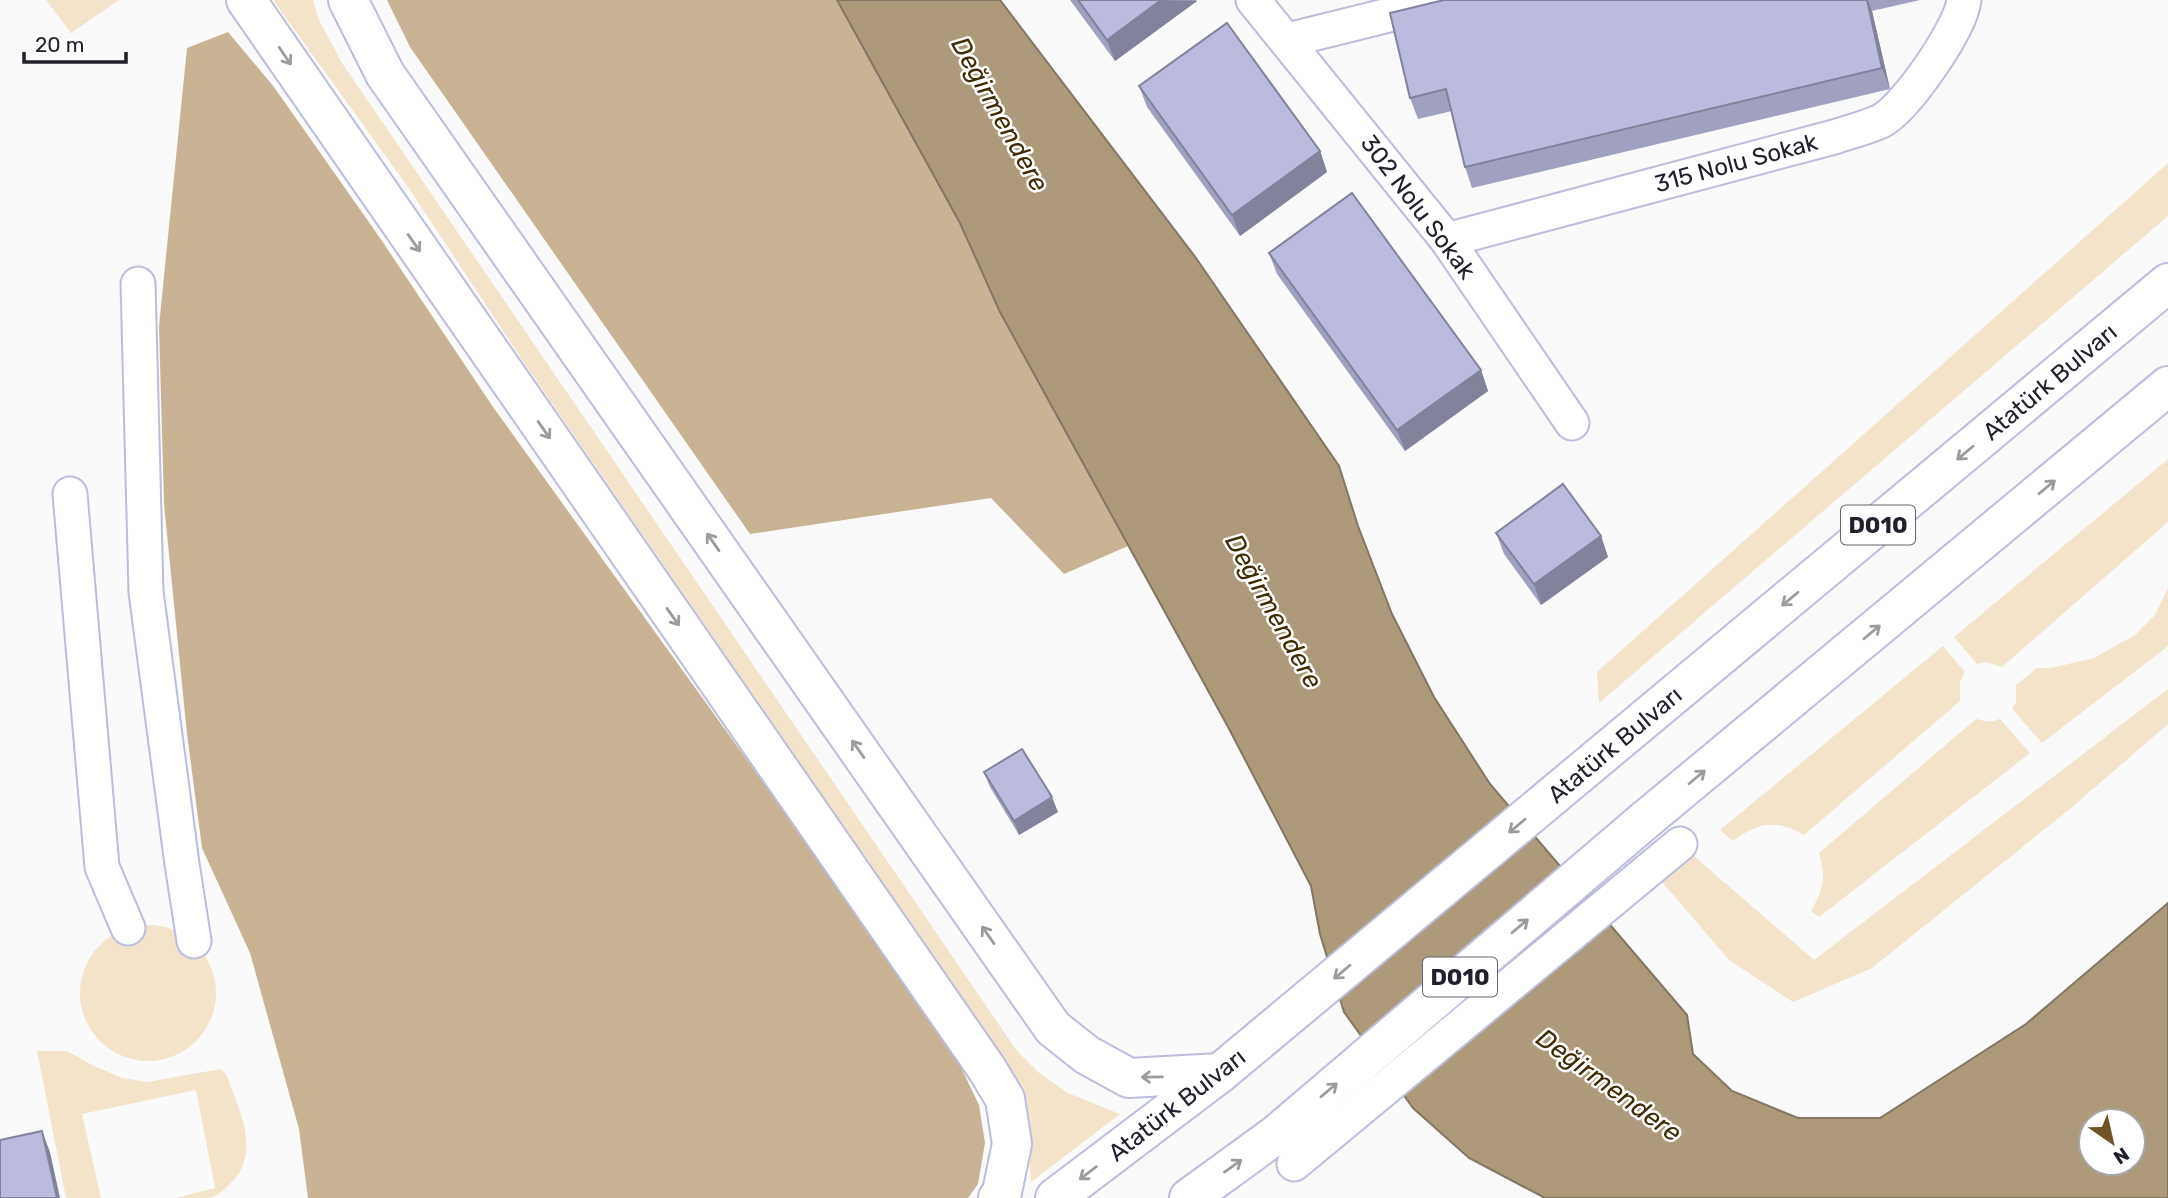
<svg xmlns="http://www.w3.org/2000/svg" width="2168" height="1198" font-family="Rubik,sans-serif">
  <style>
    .green { fill: #f3e3ca }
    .forest { fill: #c8b495 }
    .water { fill: #ad9a7b; stroke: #837664; stroke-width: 2; fill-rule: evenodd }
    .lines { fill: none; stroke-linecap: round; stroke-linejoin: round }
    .minor-casing { stroke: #bcbddd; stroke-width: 37 }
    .highway-casing { stroke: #bcbddd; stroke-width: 42 }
    .minor { stroke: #fff; stroke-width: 33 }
    .highway { stroke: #fff; stroke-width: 38 }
    .wall { fill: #a0a1be }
    .shaded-wall { fill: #82839b }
    .building { fill: #babbdd; stroke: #82839b; stroke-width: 2 }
    .oneway { stroke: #9b9ba0 }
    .labels { text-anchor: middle; stroke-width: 5; stroke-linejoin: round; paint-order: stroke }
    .shield { fill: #fff; stroke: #63646c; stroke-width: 2 }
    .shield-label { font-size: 23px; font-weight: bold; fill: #20212d }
    .street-label { font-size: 24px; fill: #20212d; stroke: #fff }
    .water-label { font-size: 26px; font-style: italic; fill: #402a01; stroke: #fff }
  </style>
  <rect width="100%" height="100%" fill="#fafafa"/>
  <!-- green -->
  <g class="green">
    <path d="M46 0H119L71 33Z"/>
    <path d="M273 0H313L319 20 342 63 1017 1051 1038 1072 1068 1093 1120 1114 1031 1182 1026 1112 1013 1072 529 370 408 187Z"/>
    <path d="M2168 163V216L1599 703 1597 672Z"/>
    <path d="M2168 459V522L2002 667 1986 662 1977 664 1954 637Z"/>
    <path d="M2168 588V646L2042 743 2012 709 2016 702V685L2037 668H2051L2094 658 2135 635 2155 615Z"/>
    <path d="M1943 646 1965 672 1960 682V701L1804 835C1776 819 1758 822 1733 841L1720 830Z"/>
    <path d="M2168 689V724L2071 808 1872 968 1793 1002 1729 960 1663 883 1680 844 1814 960Z"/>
    <path d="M1976 719 1989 722 2000 719 2030 753 1819 917 1811 911C1824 888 1826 878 1819 853Z"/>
    <circle cx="148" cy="993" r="68"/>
    <path d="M37 1051H67L92 1065 122 1078 147 1082 221 1069 227 1076C239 1111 262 1152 231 1183 225 1189 217 1197 208 1198 198 1198 186 1198 176 1198L215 1188 196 1090 82 1114 101 1198H66Z"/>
  </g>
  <!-- forest -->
  <g class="forest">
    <path d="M387 0H837L960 223 1000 312 1128 546 1064 574 991 498 750 534 410 47Z"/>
    <path d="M228 32 274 87 380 238 493 407 881 946 958 1061 979 1105 985 1143 978 1184 968 1198H308L299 1129 250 953 202 848 187 734 164 504 159 326 187 48Z"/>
  </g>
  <!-- water -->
  <path class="water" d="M837 0H1000L1196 258 1339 466 1358 526 1392 614 1434 697 1490 784 1687 1015 1693 1054 1732 1091 1798 1118H1880L2026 1024 2168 903V1198H1545L1469 1158 1413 1108 1344 1012 1320 934 1311 886 1227 725 1000 312 960 223ZM2091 1121H2133V1163H2091Z"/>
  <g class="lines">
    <defs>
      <g id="minor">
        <path d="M1253 0 1447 240 1572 423"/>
        <path d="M1288 40 1449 0"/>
        <path d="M1447 240 1834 137C1849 132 1866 128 1881 121 1906 108 1961 28 1964 0"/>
        <path d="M138 284 146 592 182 864 194 941"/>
        <path d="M70 494 102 867 128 928"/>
        <path d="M1294 1164 1680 844"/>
      </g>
      <g id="highway">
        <path d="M246 0 987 1069 1005 1099 1012 1144 1002 1192 998 1198"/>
        <path d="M348 0 385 74 1053 1028 1087 1055 1129 1078 1220 1073"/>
        <path d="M1055 1198 1220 1073 2168 283"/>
        <path d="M1189 1198 1277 1134 1644 821 2168 386"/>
      </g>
    </defs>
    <!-- minor casing -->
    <use href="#minor" class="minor-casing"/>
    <!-- highway casing -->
    <use href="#highway" class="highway-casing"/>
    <!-- minor -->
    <use href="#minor" class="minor"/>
    <!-- highway -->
    <use href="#highway" class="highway"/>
  </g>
  <!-- wall -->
  <g class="wall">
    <path d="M1070 0H1196L1197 1 1115 61Z"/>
    <path d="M1444 0H1920L1872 11 1890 89 1472 188 1465 167 1452 111 1418 119 1410 98Z"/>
    <path d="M1139 86 1320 151 1327 172 1240 236 1147 107Z"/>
    <path d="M1269 253 1481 370 1488 391 1405 451 1277 274Z"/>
    <path d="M1496 533 1601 536 1608 557 1541 605 1504 554Z"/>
    <path d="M984 772 1058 812 1019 835 990 787Z"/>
  </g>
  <!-- shaded-wall -->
  <g class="shaded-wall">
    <path d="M1161 0 1197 1 1115 61 1107 40Z"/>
    <path d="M1867 0H1868L1872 11 1890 89 1882 68Z"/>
    <path d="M1320 151 1327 172 1240 236 1232 215Z"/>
    <path d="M1481 370 1488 391 1405 451 1397 430Z"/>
    <path d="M1601 536 1608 557 1541 605 1534 584Z"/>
    <path d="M1052 797 1058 812 1019 835 1014 821Z"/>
    <path d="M42 1131 50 1152 60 1198H57Z"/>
  </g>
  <!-- building -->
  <g class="building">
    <path d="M1078 0H1161L1107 40Z"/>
    <path d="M1444 0H1867L1882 68 1465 167 1446 89 1410 98 1390 13Z"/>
    <path d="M1227 23 1320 151 1232 215 1139 86Z"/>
    <path d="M1352 193 1481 370 1397 430 1269 253Z"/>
    <path d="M1563 484 1601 536 1534 584 1496 533Z"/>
    <path d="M1022 749 1052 797 1014 821 984 772Z"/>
    <path d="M42 1131 57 1198H0V1140Z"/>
  </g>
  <!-- one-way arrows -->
  <defs><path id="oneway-shaft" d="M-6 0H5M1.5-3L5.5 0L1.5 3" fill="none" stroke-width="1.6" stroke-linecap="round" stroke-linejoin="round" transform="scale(1.75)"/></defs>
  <g class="oneway">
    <use href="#oneway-shaft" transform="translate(285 56) rotate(56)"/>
    <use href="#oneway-shaft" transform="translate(414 243) rotate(55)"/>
    <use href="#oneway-shaft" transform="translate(544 430) rotate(55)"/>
    <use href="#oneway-shaft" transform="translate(1965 453) rotate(140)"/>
    <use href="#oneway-shaft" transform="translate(2047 487) rotate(-40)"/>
    <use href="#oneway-shaft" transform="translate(713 542) rotate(-125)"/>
    <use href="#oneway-shaft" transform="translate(1790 599) rotate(140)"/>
    <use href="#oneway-shaft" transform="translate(673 617) rotate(55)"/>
    <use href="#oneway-shaft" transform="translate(1872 632) rotate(-40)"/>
    <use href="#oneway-shaft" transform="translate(858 749) rotate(-125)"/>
    <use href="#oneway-shaft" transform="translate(1697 777) rotate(-40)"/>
    <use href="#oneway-shaft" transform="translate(1517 826) rotate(140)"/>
    <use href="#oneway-shaft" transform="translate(1520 926) rotate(-40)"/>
    <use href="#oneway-shaft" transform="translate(988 935) rotate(-125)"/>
    <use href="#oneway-shaft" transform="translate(1342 972) rotate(140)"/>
    <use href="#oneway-shaft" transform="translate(1152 1077) rotate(179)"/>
    <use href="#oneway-shaft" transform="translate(1329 1090) rotate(-40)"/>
    <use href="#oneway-shaft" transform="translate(1233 1166) rotate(-36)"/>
    <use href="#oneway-shaft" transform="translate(1088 1173) rotate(143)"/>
  </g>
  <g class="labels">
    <!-- shield labels -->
    <g class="shield">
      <rect x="1841" y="505.5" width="74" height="39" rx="5"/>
      <rect x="1423" y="957.5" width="74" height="39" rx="5"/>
    </g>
    <g class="shield-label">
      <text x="1878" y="533">D010</text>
      <text x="1460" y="985">D010</text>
    </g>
    <!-- street labels -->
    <g class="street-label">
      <text transform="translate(1736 163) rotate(-15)" y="8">315 Nolu Sokak</text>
      <text transform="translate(1418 207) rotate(53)" y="8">302 Nolu Sokak</text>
      <text transform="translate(2050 382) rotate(-40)" y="8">Atatürk Bulvarı</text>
      <text transform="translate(1615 745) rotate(-40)" y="8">Atatürk Bulvarı</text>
      <text transform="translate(1177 1105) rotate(-38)" y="8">Atatürk Bulvarı</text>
    </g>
    <!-- water labels -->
    <g class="water-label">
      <text transform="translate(1000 114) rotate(61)" y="9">Değirmendere</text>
      <text transform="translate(1274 611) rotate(61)" y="9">Değirmendere</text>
      <text transform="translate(1609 1085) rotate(36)" y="9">Değirmendere</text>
    </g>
  </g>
  <!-- north arrow -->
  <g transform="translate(2112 1142) rotate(146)"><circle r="33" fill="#ffffff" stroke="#a6a6ab" stroke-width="2"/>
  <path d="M0-5L12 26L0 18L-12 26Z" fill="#6f5426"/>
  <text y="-10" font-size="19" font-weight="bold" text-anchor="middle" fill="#20212d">N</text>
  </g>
  <!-- scale -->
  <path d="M24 52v10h102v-10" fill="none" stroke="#20212d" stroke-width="3.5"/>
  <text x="35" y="52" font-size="21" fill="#20212d" stroke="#ffffff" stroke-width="5" paint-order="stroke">20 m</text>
</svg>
